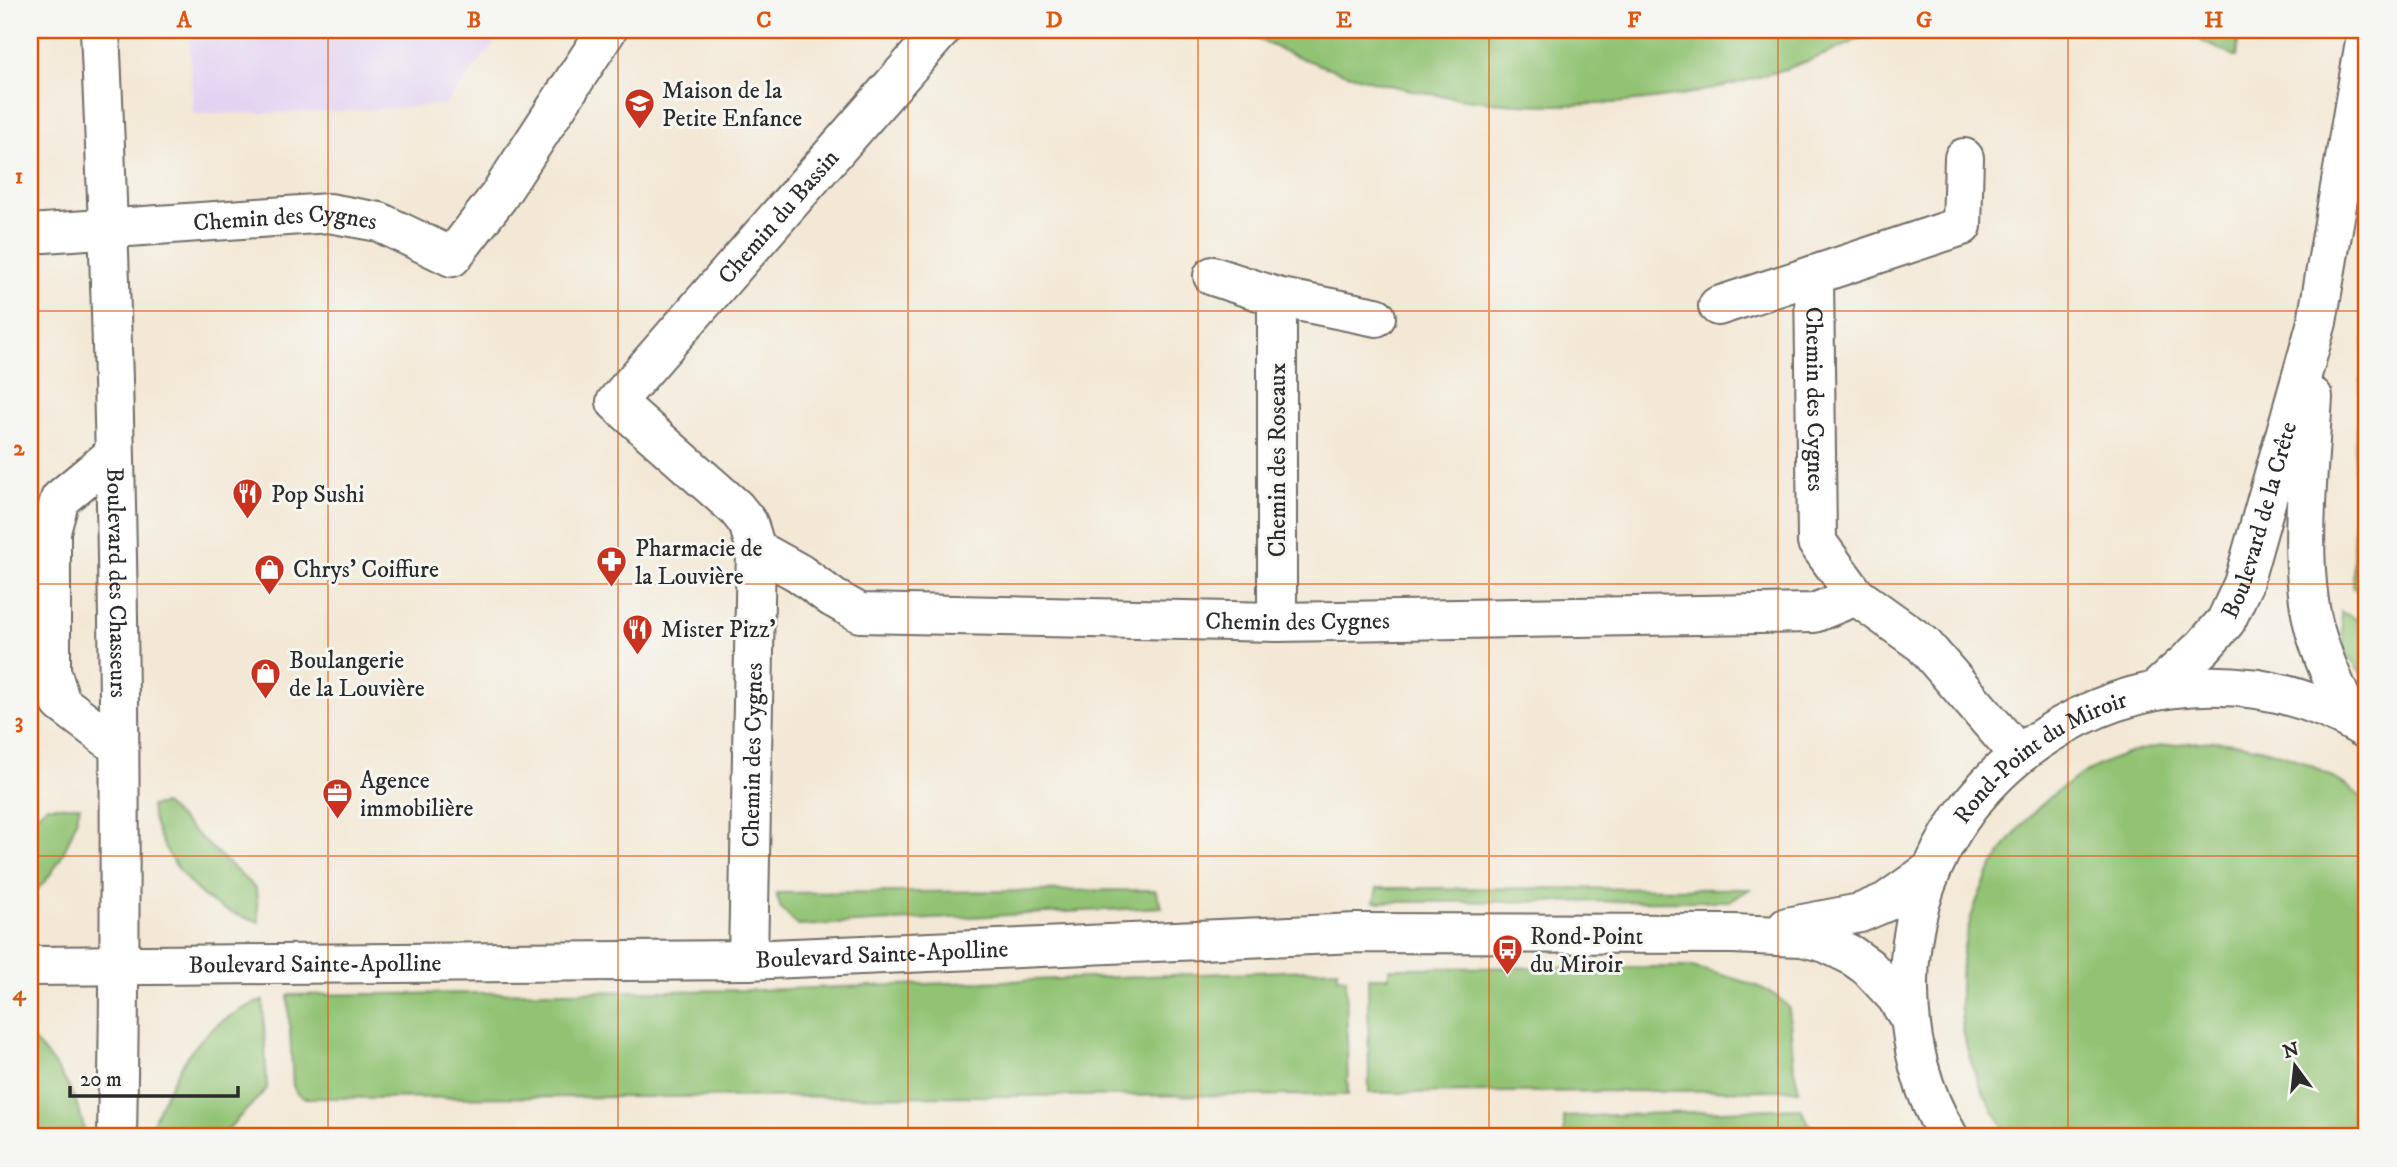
<svg xmlns="http://www.w3.org/2000/svg" width="2397" height="1167" font-family="'IM FELL DW Pica',serif">
  <style>
    .built { fill: #e3d3f2 }
    .green { fill: #92c373; stroke: #5e774f; stroke-width: 2 }
    .lines { fill: none; stroke-linecap: round; stroke-linejoin: round }
    .minor-casing { stroke: #716d66; stroke-width: 42 }
    .major-casing { stroke: #716d66; stroke-width: 42 }
    .minor { stroke: #fff; stroke-width: 38 }
    .major { stroke: #fff; stroke-width: 38 }
    .grid { fill: none; stroke: #df570e; stroke-width: 2; stroke-opacity: 0.55 }
    .labels { text-anchor: middle; stroke-width: 6; stroke-linejoin: round; paint-order: stroke }
    .poi-label { font-size: 24px; fill: #2b2b2b; stroke: #f6f6f2; text-anchor: start }
    .street-label { font-size: 24px; fill: #2b2b2b; stroke: #f6f6f2 }
    .neatline { fill: none; stroke: #df570e; stroke-width: 2.5 }
    .grid-label { font-size: 23px; text-anchor: middle; font-weight: bold; fill: #df570e }
  </style>
  <rect width="100%" height="100%" fill="#f6f6f2"/>
  <filter id="ink" filterUnits="userSpaceOnUse"><feTurbulence type="fractalNoise" baseFrequency=".0143" numOctaves="2"/><feDisplacementMap in="SourceGraphic" scale="14" xChannelSelector="R" yChannelSelector="G"/><feConvolveMatrix kernelMatrix="1 2 1 2 8 2 1 2 1" color-interpolation-filters="sRGB"/></filter>
  <filter id="wash" filterUnits="userSpaceOnUse"><feTurbulence type="fractalNoise" baseFrequency=".00686" numOctaves="4" result="noise"/><feDisplacementMap in="SourceGraphic" scale="28" xChannelSelector="R" yChannelSelector="G"/><feGaussianBlur stdDeviation="1.57" result="paint"/><feColorMatrix in="noise" values="0 0 0 0 0 0 0 0 0 0 0 0 0 0 0 0 0 1.4 0 .05"/><feComposite in="paint" operator="in"/></filter>
  <g filter="url(#wash)">
    <rect width="100%" height="100%" fill="#f3e8d5"/>
    <!-- built -->
    <path class="built" d="M189 30H505L445 105 330 112 201 114H193Z"/>
    <!-- green -->
    <g class="green">
      <path d="M1239 30H1877C1685 131 1431 129 1239 30Z"/>
      <path d="M2178 30H2240L2236 57Z"/>
      <path d="M2367 321V595L2353 588 2355 447Z"/>
      <path d="M2341 612 2367 623V682L2344 650Z"/>
      <path d="M2215 741C2272 746 2323 764 2367 802V1137H2012C1906 1008 1971 808 2126 754 2154 745 2185 743 2215 741Z"/>
      <path d="M164 804 256 889 259 922C244 917 227 913 214 904 185 885 154 840 151 806Z"/>
      <path d="M47 806H80C72 839 57 874 30 896V820Z"/>
      <path d="M1377 888 1750 889 1730 901 1374 902Z"/>
      <path d="M1155 890 1162 907 798 926 781 909 776 893Z"/>
      <path d="M1692 967C1716 974 1779 986 1789 1010L1794 1069 1799 1090 1369 1093 1368 977H1389V968Z"/>
      <path d="M1338 969V977L1346 978 1348 1095 304 1098 297 1094 293 1086 288 995 758 990Z"/>
      <path d="M263 1000 267 1089 220 1137H148C152 1121 160 1106 167 1092 191 1043 213 1020 263 1000Z"/>
      <path d="M30 1037C57 1064 81 1098 85 1137H30Z"/>
      <path d="M1801 1108 1816 1137H1564V1117Z"/>
    </g>
  </g>
  <g filter="url(#ink)">
    <g class="lines">
      <defs>
        <g id="minor">
          <path id="s1" d="M100 30C117 398 124 768 117 1137"/>
          <path id="s2" d="M1964 158 1962 226 1814 275 1817 542 1856 596 1923 644 2018 754"/>
          <path id="s3" d="M30 234 329 213 379 222 452 257 498 197 607 30"/>
          <path d="M1213 276 1277 297 1376 317"/>
          <path d="M1277 297V622"/>
          <path d="M1718 306 1814 275"/>
          <path d="M2313 397C2309 466 2297 560 2314 627 2323 660 2337 691 2352 721"/>
          <path d="M113 455 60 499 51 531V670L61 703 119 747"/>
          <path id="s4" d="M756 549 799 573 833 598 860 613 1277 622 1814 613 1856 596"/>
          <path id="s5" d="M2156 690 2203 647 2226 621 2243 584 2317 322 2367 30"/>
          <path d="M1787 927 1860 913 1886 902 1931 870"/>
          <path id="s6" d="M748 960 756 549 748 523 736 508 616 402 941 30"/>
          <path id="s7" d="M30 966 748 960 1356 933 1733 934 1802 937 1826 943 1851 955 1868 967 1896 997 1909 1018"/>
        </g>
        <g id="major">
          <path id="s8" d="M1949 1137C1922 1094 1909 1041 1909 990 1905 756 2167 607 2367 730"/>
        </g>
      </defs>
      <!-- minor casing -->
      <use href="#minor" class="minor-casing"/>
      <!-- major casing -->
      <use href="#major" class="major-casing"/>
      <!-- minor -->
      <use href="#minor" class="minor"/>
      <!-- major -->
      <use href="#major" class="major"/>
    </g>
  </g>
  <!-- grid -->
  <path class="grid" d="M328 30V1137M618 30V1137M908 30V1137M1198 30V1137M1489 30V1137M1778 30V1137M2068 30V1137M30 311H2367M30 584H2367M30 856H2367"/>
  <!-- icons -->
  <defs>
    <symbol id="school-pin" viewBox="-11 -11 22 30"><path d="M0 17L-7.5 6A9.5 9.5 0 1 1 7.5 6Z" fill="#c8321e" stroke="#f6f6f2"/><path d="M0-5L7-2L0 1L-7-2ZM-4 1L0 2.5L4 1V4Q0 6-4 4Z" fill="#fff"/></symbol>
    <symbol id="restaurant-pin" viewBox="-11 -11 22 30"><path d="M0 17L-7.5 6A9.5 9.5 0 1 1 7.5 6Z" fill="#c8321e" stroke="#f6f6f2"/><path d="M-5-6h1v4h1v-4h1v4h1v-4h1v5L-1.5 .5V6h-2V.5L-5-1ZM5-6V6H3V1.5H1.5Q1.5-4 5-6Z" fill="#fff"/></symbol>
    <symbol id="pharmacy-pin" viewBox="-11 -11 22 30"><path d="M0 17L-7.5 6A9.5 9.5 0 1 1 7.5 6Z" fill="#c8321e" stroke="#f6f6f2"/><path d="M-2-6h4v4h4v4h-4v4h-4v-4h-4v-4h4Z" fill="#fff"/></symbol>
    <symbol id="shop-pin" viewBox="-11 -11 22 30"><path d="M0 17L-7.5 6A9.5 9.5 0 1 1 7.5 6Z" fill="#c8321e" stroke="#f6f6f2"/><path d="M-5-2.5h2.3a2.7 3.5 0 0 1 5.4 0H5L5.5 6h-11ZM-1.5-2.5h3a1.5 2.3 0 0 0-3 0Z" fill="#fff"/></symbol>
    <symbol id="office-pin" viewBox="-11 -11 22 30"><path d="M0 17L-7.5 6A9.5 9.5 0 1 1 7.5 6Z" fill="#c8321e" stroke="#f6f6f2"/><path d="M-6-3h4V-5.5h4V-3h4V5H-6ZM-1-4.5V-3h2v-1.5ZM-6 0V1H6V0Z" fill="#fff"/></symbol>
    <symbol id="bus-pin" viewBox="-11 -11 22 30"><path d="M0 17L-7.5 6A9.5 9.5 0 1 1 7.5 6Z" fill="#c8321e" stroke="#f6f6f2"/><path d="M-5-6H5V4H4V6H2V4H-2V6H-4V4H-5ZM-3.5-4V0h7V-4ZM-3.5 1.2v1.5H-2V1.2ZM2 1.2v1.5H3.5V1.2Z" fill="#fff"/></symbol>
  </defs>
  <g fill-rule="evenodd">
    <use href="#school-pin" x="622" y="86" width="35" height="47"/>
    <use href="#restaurant-pin" x="230" y="476" width="35" height="47"/>
    <use href="#pharmacy-pin" x="594" y="544" width="35" height="47"/>
    <use href="#shop-pin" x="252" y="552" width="35" height="47"/>
    <use href="#restaurant-pin" x="620" y="612" width="35" height="47"/>
    <use href="#shop-pin" x="248" y="656" width="35" height="47"/>
    <use href="#office-pin" x="320" y="776" width="35" height="47"/>
    <use href="#bus-pin" x="1490" y="932" width="35" height="47"/>
  </g>
  <g class="labels">
    <!-- poi labels -->
    <g class="poi-label">
      <text x="662" y="98">Maison de la<tspan x="662" dy="28">Petite Enfance</tspan></text>
      <text x="271" y="502">Pop Sushi</text>
      <text x="635" y="556">Pharmacie de<tspan x="635" dy="28">la Louvière</tspan></text>
      <text x="293" y="577">Chrys' Coiffure</text>
      <text x="661" y="637">Mister Pizz'</text>
      <text x="289" y="668">Boulangerie<tspan x="289" dy="28">de la Louvière</tspan></text>
      <text x="360" y="788">Agence<tspan x="360" dy="28">immobilière</tspan></text>
      <text x="1530" y="944">Rond-Point<tspan x="1530" dy="28">du Miroir</tspan></text>
    </g>
    <!-- street labels -->
    <g class="street-label">
      <text dy="8" stroke="none"><textPath href="#s6" startOffset="864">Chemin du Bassin</textPath></text>
      <text dy="8" stroke="none"><textPath href="#s3" startOffset="256">Chemin des Cygnes</textPath></text>
      <text dy="8" stroke="none"><textPath href="#s2" startOffset="348">Chemin des Cygnes</textPath></text>
      <text transform="translate(1277 460) rotate(-90)" y="8">Chemin des Roseaux</text>
      <text dy="8" stroke="none"><textPath href="#s5" startOffset="205">Boulevard de la Crête</textPath></text>
      <text dy="8" stroke="none"><textPath href="#s1" startOffset="553">Boulevard des Chasseurs</textPath></text>
      <text dy="8" stroke="none"><textPath href="#s4" startOffset="560">Chemin des Cygnes</textPath></text>
      <text dy="8" stroke="none"><textPath href="#s6" startOffset="205">Chemin des Cygnes</textPath></text>
      <text dy="8" stroke="none"><textPath href="#s8" startOffset="439">Rond-Point du Miroir</textPath></text>
      <text dy="8" stroke="none"><textPath href="#s7" startOffset="852">Boulevard Sainte-Apolline</textPath></text>
      <text dy="8" stroke="none"><textPath href="#s7" startOffset="285">Boulevard Sainte-Apolline</textPath></text>
    </g>
  </g>
  <!-- margin -->
  <rect width="2397" height="1167" fill="none" stroke="#f6f6f2" stroke-width="77"/>
  <!-- north arrow -->
  <g transform="translate(2295 1066) rotate(345)" stroke="#f6f6f2" stroke-width="5" paint-order="stroke">
  <path d="M0-5L12 26L0 18L-12 26Z" fill="#2b2b2b"/>
  <text y="-10" font-size="19" font-weight="bold" text-anchor="middle" fill="#2b2b2b">N</text>
  </g>
  <!-- scale -->
  <path d="M70 1086v10h168v-10" fill="none" stroke="#2b2b2b" stroke-width="3.5"/>
  <text x="80" y="1086" font-size="21" fill="#2b2b2b" stroke="#f6f6f2" stroke-width="5" paint-order="stroke">20 m</text>
  <rect x="38" y="38" width="2320" height="1090" class="neatline"/>
  <g class="grid-label">
    <text x="184" y="27">A</text>
    <text x="474" y="27">B</text>
    <text x="764" y="27">C</text>
    <text x="1054" y="27">D</text>
    <text x="1344" y="27">E</text>
    <text x="1634" y="27">F</text>
    <text x="1924" y="27">G</text>
    <text x="2214" y="27">H</text>
    <text x="19" y="183">1</text>
    <text x="19" y="455">2</text>
    <text x="19" y="728">3</text>
    <text x="19" y="1000">4</text>
  </g>
</svg>
